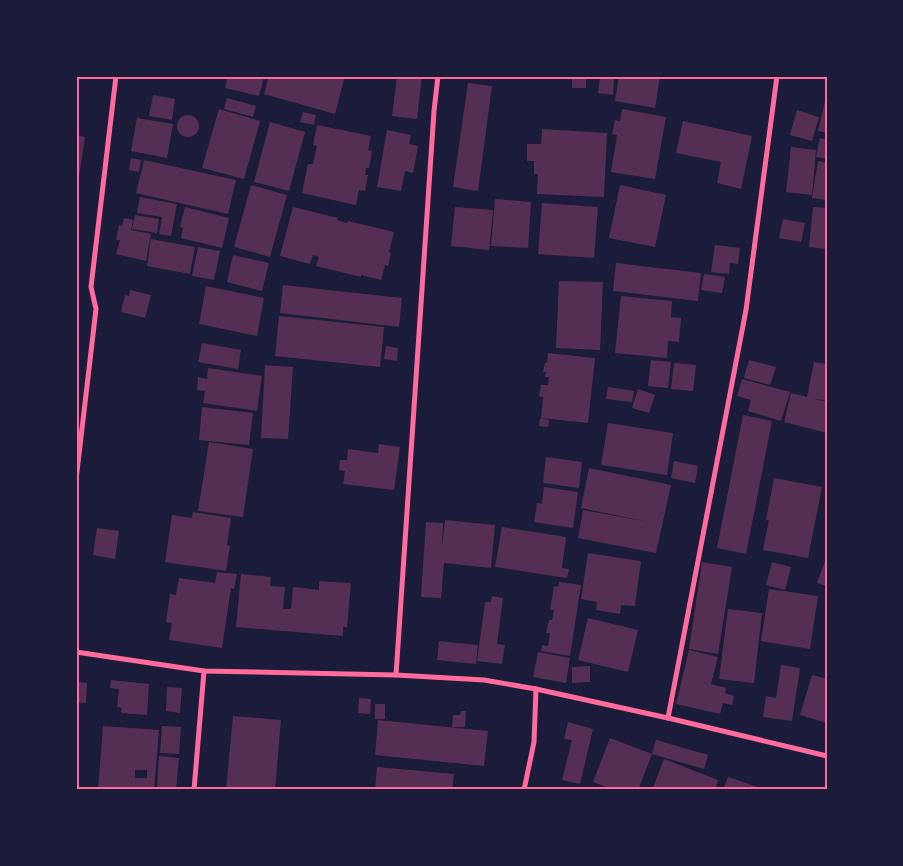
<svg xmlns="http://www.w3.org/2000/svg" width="903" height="866" font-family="Poppins,sans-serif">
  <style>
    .building { fill: #542f53; fill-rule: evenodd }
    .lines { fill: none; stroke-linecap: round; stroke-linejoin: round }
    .minor { stroke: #ff6b9d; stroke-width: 5 }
    .neatline { fill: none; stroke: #ff6b9d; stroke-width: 2 }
  </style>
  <rect width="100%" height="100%" fill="#1b1b3a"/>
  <!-- building -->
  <g class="building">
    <path d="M228 76 264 77 259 96 225 88Z"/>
    <path d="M269 76H345L335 114 264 94Z"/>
    <path d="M397 76H422L417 119 392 116Z"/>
    <path d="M619 76H660L655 108 615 101Z"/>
    <rect x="572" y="77" width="14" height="11"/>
    <path d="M600 78 614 79 613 95 598 93Z"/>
    <path d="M468 83 492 86 478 191 453 187Z"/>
    <path d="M153 95 175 99 172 120 149 116Z"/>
    <path d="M227 98 256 106 253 117 224 109Z"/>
    <path d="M825 101H827V133L818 131Z"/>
    <path d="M219 109 260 121 244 179 202 168Z"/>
    <path d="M622 109 666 117 655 179 611 172 617 135 612 134 615 120 620 121Z"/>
    <path d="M797 110 819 117 812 141 790 135Z"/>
    <path d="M303 112 316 115 314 125 300 122Z"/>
    <circle cx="188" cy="126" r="11"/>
    <path d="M137 118 173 124 167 158 131 151Z"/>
    <path d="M683 121 752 136 741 189 717 183 721 162 676 153Z"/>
    <path d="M270 122 305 132 289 191 254 182Z"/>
    <path d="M317 125 371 136 368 150 372 151 369 168H366L365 175H368L365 191 359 190 356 205 302 193 308 164H313L317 146 313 145Z"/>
    <path d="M542 129 607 133 604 197 537 194 538 174H534V161H527V144H541Z"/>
    <path d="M387 130 411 135 409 144 418 146 413 173 405 171 401 191 377 187Z"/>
    <path d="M76 135 85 137 77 190H76Z"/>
    <path d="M820 138 827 140V159L816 157Z"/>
    <path d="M791 147 816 150 812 195 786 192Z"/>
    <path d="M131 158 141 160 139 172 129 170Z"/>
    <path d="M144 160 236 180 228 214 136 193Z"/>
    <path d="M818 161 827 163V200L812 198Z"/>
    <path d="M251 185 287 195 270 257 234 247Z"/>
    <path d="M620 185 666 195 655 247 609 238Z"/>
    <path d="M140 197 177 204 171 236 159 234 162 217 137 213Z"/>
    <path d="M495 199 531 202 528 248 491 246Z"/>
    <path d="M542 203 598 207 594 258 538 254Z"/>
    <path d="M185 207 229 218 222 248 181 238 183 228 180 227Z"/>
    <path d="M293 207 338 218 337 220 347 223 348 221 394 232 389 252 391 253 388 266 385 265 381 280 361 275V277L316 266 319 257 313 255 310 264 280 256Z"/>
    <path d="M455 207 493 210 489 250 451 246Z"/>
    <path d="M813 207 827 208V249L809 247Z"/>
    <path d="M135 215 159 219 157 233 132 229Z"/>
    <path d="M124 218 133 220 131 230 151 234 146 261 116 254 120 240H116L119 225 122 226Z"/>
    <path d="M783 219 805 223 801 242 779 238Z"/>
    <path d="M151 239 195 247 190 274 147 266Z"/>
    <path d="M715 245 740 248 738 264 730 263 729 274 711 272Z"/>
    <path d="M198 247 220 251 214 280 192 276Z"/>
    <path d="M233 255 269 263 262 291 227 282Z"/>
    <path d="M616 263 701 273 698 301 613 291Z"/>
    <path d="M704 274 725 277 722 293 701 290Z"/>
    <path d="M559 281 603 282 600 350 556 348Z"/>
    <path d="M283 285 402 298 399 327 280 313Z"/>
    <path d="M206 286 264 298 257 336 199 324Z"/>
    <path d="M130 290 151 295 145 318 121 312 125 295 129 296Z"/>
    <path d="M621 296 672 301 671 317 681 318 679 342 668 341 667 358 615 353Z"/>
    <path d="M279 316 384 327 380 367 275 356Z"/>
    <path d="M202 343 241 350 238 369 198 362Z"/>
    <path d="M386 346 398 348 397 361 384 359Z"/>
    <path d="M548 353 595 358 588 423 541 418 543 397 539 396 541 385H548L549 377H545L546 372H543L545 363H547Z"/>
    <path d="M651 360 671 362 668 388 648 386Z"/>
    <path d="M749 360 776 367 770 385 744 378Z"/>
    <path d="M814 362 827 364V401L811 398 827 402V433L784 422 791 393 807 397Z"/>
    <path d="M674 363 696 365 693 391 671 389Z"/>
    <path d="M265 365 293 367 288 439 261 438Z"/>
    <path d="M208 368 262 376 257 411 203 403 205 391 197 390 198 377 207 379Z"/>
    <path d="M742 379 790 392 781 421 748 411 751 400 737 396Z"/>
    <path d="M608 387 634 391 632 402 606 399Z"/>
    <path d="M638 389 655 395 649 413 632 408Z"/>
    <path d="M202 407 253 413 249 445 199 440Z"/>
    <path d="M743 415 772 421 746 554 717 548Z"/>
    <path d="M540 418 549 420 548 427 539 426Z"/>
    <path d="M608 423 673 433 667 475 601 465Z"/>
    <path d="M209 442 253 449 243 517 198 511Z"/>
    <path d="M379 444 400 447 394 490 343 484 345 471 339 470 340 460H347L348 449 378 453Z"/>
    <path d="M546 457 582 462 579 488 543 483Z"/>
    <path d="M674 461 698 466 695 483 671 478Z"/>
    <path d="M589 468 671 485 656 553 578 538 583 510 649 522 581 508Z"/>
    <path d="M774 478 822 487 808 558 763 550 769 520H766Z"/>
    <path d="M544 487 578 492 573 528 534 522 537 503 542 504Z"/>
    <path d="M193 512 231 518 227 545 230 546 226 571 165 562 172 515 192 518Z"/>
    <path d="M445 520 495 525 491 568 444 563 441 598 421 597 426 522 443 523 442 548Z"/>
    <path d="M502 527 566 537 562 568 569 569 567 578 495 567Z"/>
    <path d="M97 528 119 531 115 559 93 555Z"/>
    <path d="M588 553 641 561 635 606 621 605 620 614 596 610 597 602 581 599Z"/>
    <path d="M827 556V586L817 583Z"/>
    <path d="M702 562 732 567 718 654 689 649Z"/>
    <path d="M772 562 791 567 785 590 766 585Z"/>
    <path d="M217 572 237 574 234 589 231 588 222 648 169 640 172 623 166 622 170 594 176 595 179 578 215 583Z"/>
    <path d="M241 574 271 577 270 586 285 587 283 609H291L293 587 319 590V581L351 583 347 627H343V636L236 627Z"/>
    <path d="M559 582 581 585 570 656 541 651 542 645 548 646 550 633H546L549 620H552L554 610H550L554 586 558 587Z"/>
    <path d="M769 589 818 596 810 649 761 641Z"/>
    <path d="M492 596 503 598 497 644 505 645 502 664 477 661 485 602H491Z"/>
    <path d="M728 609 762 613 754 683 719 679Z"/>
    <path d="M588 618 638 630 628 672 578 660Z"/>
    <path d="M439 641 478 645 476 664 437 660Z"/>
    <path d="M689 650 718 657 711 684 726 688 725 693 734 696 732 705 723 703 720 714 676 704Z"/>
    <path d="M538 652 570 658 566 683 533 677Z"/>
    <path d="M781 665 800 668 792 721 763 717 766 696 776 698Z"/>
    <path d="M590 666V682L572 683V667Z"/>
    <path d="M812 675 827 679V723L800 715Z"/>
    <path d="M111 680 149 684 147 715 121 713 122 708 117 707 119 689 110 688Z"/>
    <path d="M76 682 87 683 86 703 76 702Z"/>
    <path d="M167 687 182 688 180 713 166 711Z"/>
    <path d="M359 698 371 699 370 714 358 713Z"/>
    <rect x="375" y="704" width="10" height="15"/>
    <path d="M461 711H466L465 727H452L453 715H460Z"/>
    <path d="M233 716 281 720 275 790H226Z"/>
    <path d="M378 720 488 731 484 766 375 755Z"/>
    <path d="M568 722 593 729 580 784 562 780 572 740 564 739Z"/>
    <path d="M103 726 159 730 154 790H98ZM135 770H147V778H135Z"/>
    <path d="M162 726 181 727 179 754 160 753Z"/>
    <path d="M610 738 652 754 638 790H614L593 782Z"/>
    <path d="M656 740 708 755 704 769 652 754Z"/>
    <path d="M159 756 179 758 176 790H157Z"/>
    <path d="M664 759 718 780 715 790H652Z"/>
    <path d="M377 767 454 774 452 790H375Z"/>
    <path d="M728 777 764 789V790H723Z"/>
  </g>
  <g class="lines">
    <!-- minor -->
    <g class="minor">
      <path d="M76 480 96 309 91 287 116 76"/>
      <path d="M76 652 204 671 396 675 484 680 536 689 668 718 827 756"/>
      <path d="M396 675 434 111 438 76"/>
      <path d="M668 718 746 310 777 76"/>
      <path d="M194 790 204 671"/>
      <path d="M524 790 534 742 536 689"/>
    </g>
  </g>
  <!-- border -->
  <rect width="903" height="866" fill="none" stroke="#1b1b3a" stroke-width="155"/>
  <rect x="78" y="78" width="748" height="710" class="neatline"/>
</svg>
